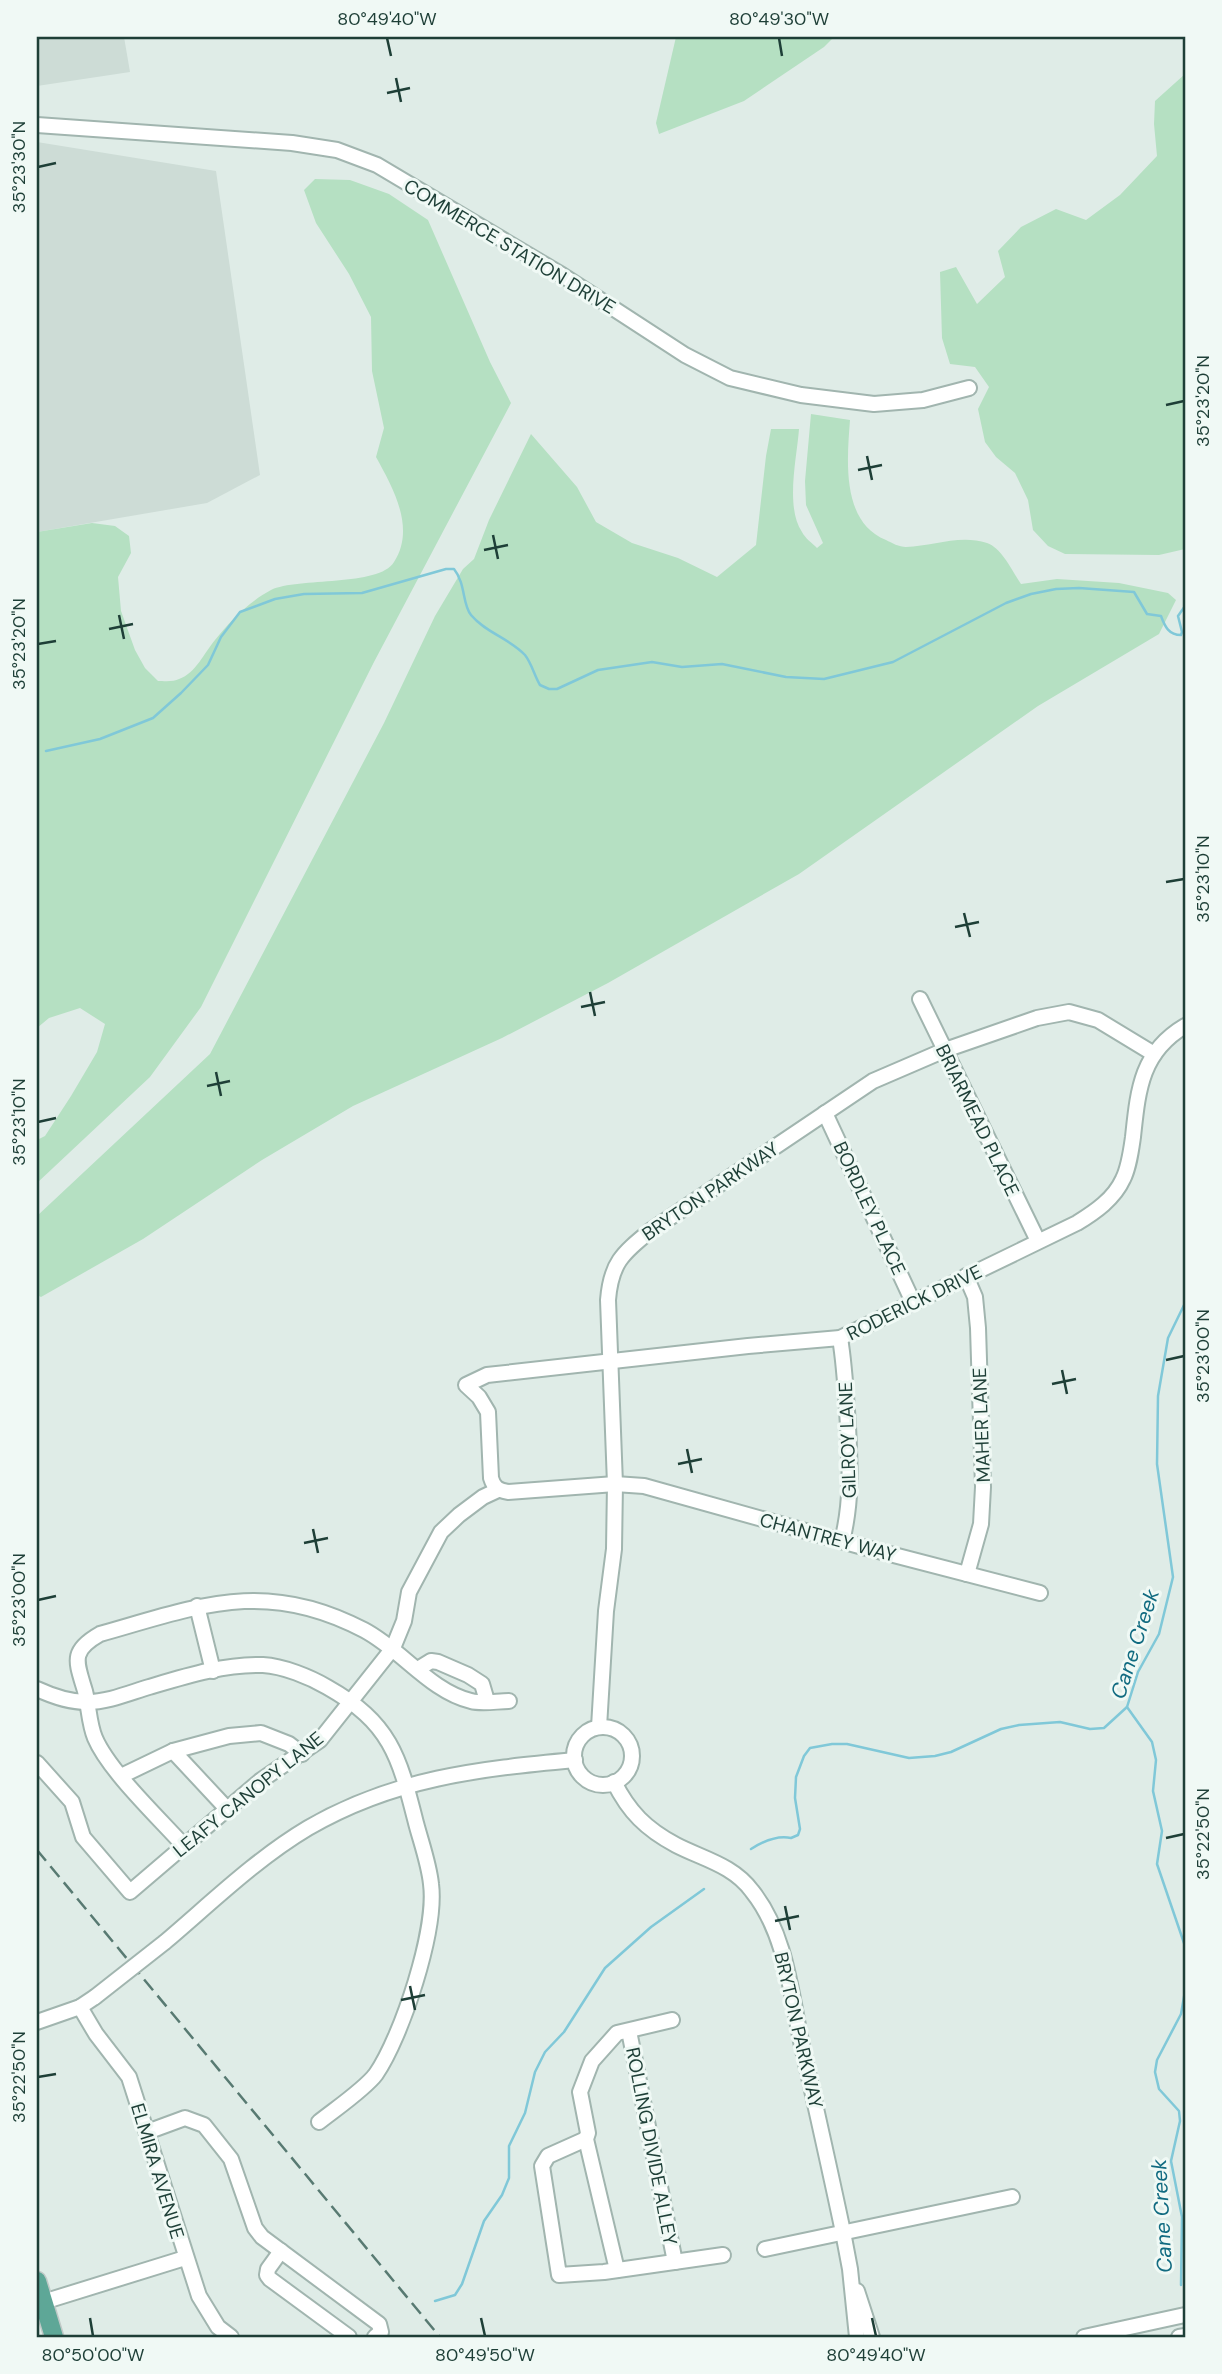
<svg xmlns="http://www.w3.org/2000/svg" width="1222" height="2374" font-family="'DM Sans',sans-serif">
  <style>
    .built { fill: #cddcd6 }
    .green { fill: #b5e0c2 }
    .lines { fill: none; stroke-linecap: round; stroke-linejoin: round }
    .stream { stroke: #80c8d8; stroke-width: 2.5 }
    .minor-casing { stroke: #a1b5af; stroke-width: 18 }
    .major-casing { stroke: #c0c9c7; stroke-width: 21 }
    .minor { stroke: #fff; stroke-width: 14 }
    .major { stroke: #5ea797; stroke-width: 18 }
    .rail { stroke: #587a72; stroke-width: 2.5; stroke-dasharray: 14 7; stroke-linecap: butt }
    .minor-bridge-casing { stroke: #a1b5af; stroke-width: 18; stroke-linecap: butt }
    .minor-bridge { stroke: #fff; stroke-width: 14 }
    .ticks { fill: none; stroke: #1e3f37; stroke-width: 2.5 }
    .labels { text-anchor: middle; stroke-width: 6; stroke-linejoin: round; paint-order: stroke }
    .street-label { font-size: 19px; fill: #1e3f37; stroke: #f0f9f5 }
    .water-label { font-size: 21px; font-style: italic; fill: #116b81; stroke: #f0f9f5 }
    .neatline { fill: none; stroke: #1e3f37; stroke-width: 2.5 }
    .ticks-label { font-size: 18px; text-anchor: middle; fill: #1e3f37 }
  </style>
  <rect width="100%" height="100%" fill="#dfece7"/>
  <!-- built -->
  <g class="built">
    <path d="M37 37H124L130 72 37 86Z"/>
    <path d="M37 142 216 171 260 475 207 503 37 532Z"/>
  </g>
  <!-- green -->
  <g class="green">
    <path d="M676 37H834L824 47 744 101 659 134 656 123Z"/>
    <path d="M1185 74V549L1159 555 1065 554 1048 546 1033 530 1028 500 1015 473 996 457 985 442 978 409 989 387 975 367 950 364 942 338 940 272 956 267 977 304 1005 277 998 251 1021 227 1056 209 1086 220 1120 195 1157 156 1154 124 1155 101Z"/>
    <path d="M315 179 350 180 389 194 428 220 490 362 511 403 374 662 201 1007 150 1077 37 1183V1140L45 1136 71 1096 97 1052 105 1024 80 1008 49 1018 37 1028V532L92 523 115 526 129 536 131 553 118 577 121 611 135 650 145 668 158 681C164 681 174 682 179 679 196 673 204 653 215 640 230 621 250 601 271 590 298 577 379 587 394 562 416 528 393 488 376 457L384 428 372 371 371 317 349 274 316 223 304 190Z"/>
    <path d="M811 414 850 420C847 460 841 522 886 540 892 543 899 547 906 547 933 546 960 534 987 543 1002 548 1012 571 1021 584L1057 579 1119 583 1168 593 1176 600 1159 634 1038 706 799 874 608 983 502 1038 353 1106 262 1160 143 1239 41 1297 37 1295V1216L210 1054 384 723 435 616 463 569 474 559 489 520 531 434 577 487 596 522 632 543 678 558 717 577 756 545 766 456 771 429H799C797 457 785 507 802 532 805 538 812 543 817 548L823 543 806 505 805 481Z"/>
  </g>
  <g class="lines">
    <!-- stream -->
    <g class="stream">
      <path d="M46 751 100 739 153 718 181 693 208 665 221 637 240 612 275 599 304 594 362 593 446 569H454C466 584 462 604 471 615 486 633 509 638 525 655 532 664 534 675 540 685L549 689H557L598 670 652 662 682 667 722 664 786 677 824 679 893 662 1006 603 1031 594 1056 589 1079 588 1134 592 1147 614 1161 616C1165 627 1169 635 1181 635L1182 632 1178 616 1185 606"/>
      <path d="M1127 1707 1152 1742 1156 1760 1153 1791 1162 1831 1157 1864 1185 1946"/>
      <path d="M751 1849C762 1842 778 1835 791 1838L798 1835 800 1829 795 1798 796 1777 804 1756 810 1748 832 1744H847L909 1758 935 1756 951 1752 1001 1729 1019 1725 1060 1722 1090 1729 1104 1728 1127 1707 1138 1672 1159 1634 1173 1577 1157 1464 1158 1396 1168 1338 1185 1303"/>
      <path d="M1181 2285 1182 2217 1171 2161 1180 2121 1179 2111 1159 2089 1155 2072 1157 2060 1181 2014 1185 1991"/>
      <path d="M435 2301 455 2295 462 2284 484 2221 502 2195 509 2178V2146L525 2113 535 2072 545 2052 564 2032 605 1968 651 1927 704 1889"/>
    </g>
    <defs>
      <g id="minor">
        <path d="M37 125 292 143 337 150 377 165 562 275 685 355 730 378 801 395 874 404 923 400 969 388"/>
        <path d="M920 999 1038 1241"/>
        <path d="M825 1113 913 1302"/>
        <path d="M966 1276 975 1297 978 1328 983 1487 981 1524 967 1574"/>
        <path d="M840 1338C845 1368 846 1396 848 1426 850 1466 852 1502 842 1541"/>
        <path d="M1040 1593 859 1546 644 1486 615 1484 508 1492C498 1490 494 1488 491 1478L488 1412 479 1397 466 1385 487 1375 748 1346 840 1338 1077 1223C1095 1212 1114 1199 1123 1179 1129 1167 1131 1151 1133 1137 1138 1090 1141 1052 1185 1026"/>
        <path d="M197 1606 213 1671"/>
        <path d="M418 1669 431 1661 438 1662 468 1675 482 1684 487 1701"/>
        <path d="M37 1689C52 1696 70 1702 87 1702 108 1702 129 1693 149 1687 186 1676 224 1664 263 1665 283 1666 310 1677 327 1687 391 1723 399 1756 416 1823 421 1842 429 1864 431 1884 437 1930 402 2036 376 2074 365 2089 334 2110 319 2122"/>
        <path d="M599 1727 606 1611 614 1549 615 1484 608 1300C611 1263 622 1254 650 1231L873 1081 945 1050 1037 1018 1069 1012 1098 1020 1154 1054"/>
        <circle cx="603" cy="1756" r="29"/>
        <path d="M173 1751 228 1810"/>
        <path d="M37 1763 72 1802 83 1837 130 1892 260 1781 320 1740 393 1648 404 1621 409 1592 441 1532 459 1515 483 1497 498 1490"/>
        <path d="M121 1776 173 1751 229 1736 261 1733 289 1744 302 1754"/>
        <path d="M614 1782C629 1812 646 1829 676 1845 703 1859 733 1865 752 1891 786 1933 791 1994 802 2046 816 2108 830 2170 843 2232L850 2269 857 2337"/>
        <path d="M184 1846C159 1818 109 1771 95 1738 89 1724 89 1707 85 1691 76 1661 70 1651 100 1634 199 1606 265 1578 364 1630 402 1650 430 1691 471 1701 482 1704 497 1701 509 1701"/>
        <path d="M165 1942C211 1903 256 1859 308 1828 394 1778 478 1769 575 1760"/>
        <path d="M80 2007 96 2034 129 2077 199 2296 218 2327 231 2337"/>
        <path d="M37 2022 80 2007 95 1997"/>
        <path d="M629 2031 675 2262"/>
        <path d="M147 2132 185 2118 204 2125 231 2159 255 2228 262 2237 379 2324 381 2332 375 2337"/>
        <path d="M586 2139 548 2156 542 2166 559 2275 604 2272 723 2255"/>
        <path d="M765 2249 1012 2197"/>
        <path d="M281 2251 268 2269 267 2275 270 2279 349 2337"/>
        <path d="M617 2270 586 2139 588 2133 580 2092 592 2061 617 2033 672 2020"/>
        <path d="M857 2291 872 2337"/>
        <path d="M43 2302 185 2258"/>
        <path d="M1084 2337 1185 2315"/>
        <path d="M1179 2337 1185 2336"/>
      </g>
      <path id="major" d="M37 2281 54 2337"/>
    </defs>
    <!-- minor casing -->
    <use href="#minor" class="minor-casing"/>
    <!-- major casing -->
    <use href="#major" class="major-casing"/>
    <!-- minor -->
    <use href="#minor" class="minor"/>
    <!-- major -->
    <use href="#major" class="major"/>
    <!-- rail -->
    <path class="rail" d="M37 1850 440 2337"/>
    <defs>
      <path id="minor-bridge" d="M95 1997 165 1942"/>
    </defs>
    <!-- minor-bridge casing -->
    <use href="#minor-bridge" class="minor-bridge-casing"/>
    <!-- minor-bridge -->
    <use href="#minor-bridge" class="minor-bridge"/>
  </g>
  <!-- ticks -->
  <path class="ticks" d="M387 38 391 56M779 38 782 56M396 78 401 102M387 93 410 88M38 167 56 163M1166 405 1184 401M867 456 872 480M858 470 882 465M493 535 498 559M484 550 508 545M119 615 124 639M109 629 133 624M38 644 56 641M1166 882 1184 879M964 913 970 937M955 927 979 922M590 992 595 1016M581 1007 605 1002M216 1072 221 1096M207 1086 230 1081M38 1122 56 1118M1166 1360 1184 1356M1062 1370 1067 1394M1052 1384 1076 1379M687 1449 692 1473M678 1464 702 1459M313 1529 318 1553M304 1543 328 1538M38 1600 56 1596M1166 1838 1184 1834M785 1906 790 1930M775 1921 799 1916M410 1986 415 2010M401 2000 425 1995M38 2077 56 2074M90 2318 93 2336M481 2318 485 2336M872 2318 876 2336"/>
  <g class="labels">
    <!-- street labels -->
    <g class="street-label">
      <text transform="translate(510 246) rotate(31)" y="7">COMMERCE STATION DRIVE</text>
      <text transform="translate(978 1120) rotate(64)" y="7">BRIARMEAD PLACE</text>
      <text transform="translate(710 1191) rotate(-34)" y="7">BRYTON PARKWAY</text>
      <text transform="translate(870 1208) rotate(65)" y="7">BORDLEY PLACE</text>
      <text transform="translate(914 1302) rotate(-26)" y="7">RODERICK DRIVE</text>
      <text transform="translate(981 1425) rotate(-92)" y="7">MAHER LANE</text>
      <text transform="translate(847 1440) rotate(-92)" y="7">GILROY LANE</text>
      <text transform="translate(828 1537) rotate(15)" y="7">CHANTREY WAY</text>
      <text transform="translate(248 1794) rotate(-39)" y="7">LEAFY CANOPY LANE</text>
      <text transform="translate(799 2030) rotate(77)" y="7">BRYTON PARKWAY</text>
      <text transform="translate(652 2146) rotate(79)" y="7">ROLLING DIVIDE ALLEY</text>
      <text transform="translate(158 2171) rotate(73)" y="7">ELMIRA AVENUE</text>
    </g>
    <!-- water labels -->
    <g class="water-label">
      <text transform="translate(1135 1644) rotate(-72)" y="7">Cane Creek</text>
      <text transform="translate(1162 2216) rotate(-93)" y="7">Cane Creek</text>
    </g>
  </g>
  <!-- border -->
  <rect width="1222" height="2374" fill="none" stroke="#f0f9f5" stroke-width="77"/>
  <rect x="38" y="38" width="1146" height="2298" class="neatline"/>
  <g class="ticks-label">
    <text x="387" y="25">80°49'40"W</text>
    <text x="779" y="25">80°49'30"W</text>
    <text transform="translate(19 167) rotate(-90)" y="6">35°23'30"N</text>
    <text transform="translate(1203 401) rotate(-90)" y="6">35°23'20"N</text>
    <text transform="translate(19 644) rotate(-90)" y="6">35°23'20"N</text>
    <text transform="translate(1203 879) rotate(-90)" y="6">35°23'10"N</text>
    <text transform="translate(19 1122) rotate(-90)" y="6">35°23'10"N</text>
    <text transform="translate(1203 1356) rotate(-90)" y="6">35°23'00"N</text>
    <text transform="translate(19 1600) rotate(-90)" y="6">35°23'00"N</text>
    <text transform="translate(1203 1834) rotate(-90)" y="6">35°22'50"N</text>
    <text transform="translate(19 2077) rotate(-90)" y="6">35°22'50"N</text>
    <text x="93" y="2361">80°50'00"W</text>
    <text x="485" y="2361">80°49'50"W</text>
    <text x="876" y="2361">80°49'40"W</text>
  </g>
</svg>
